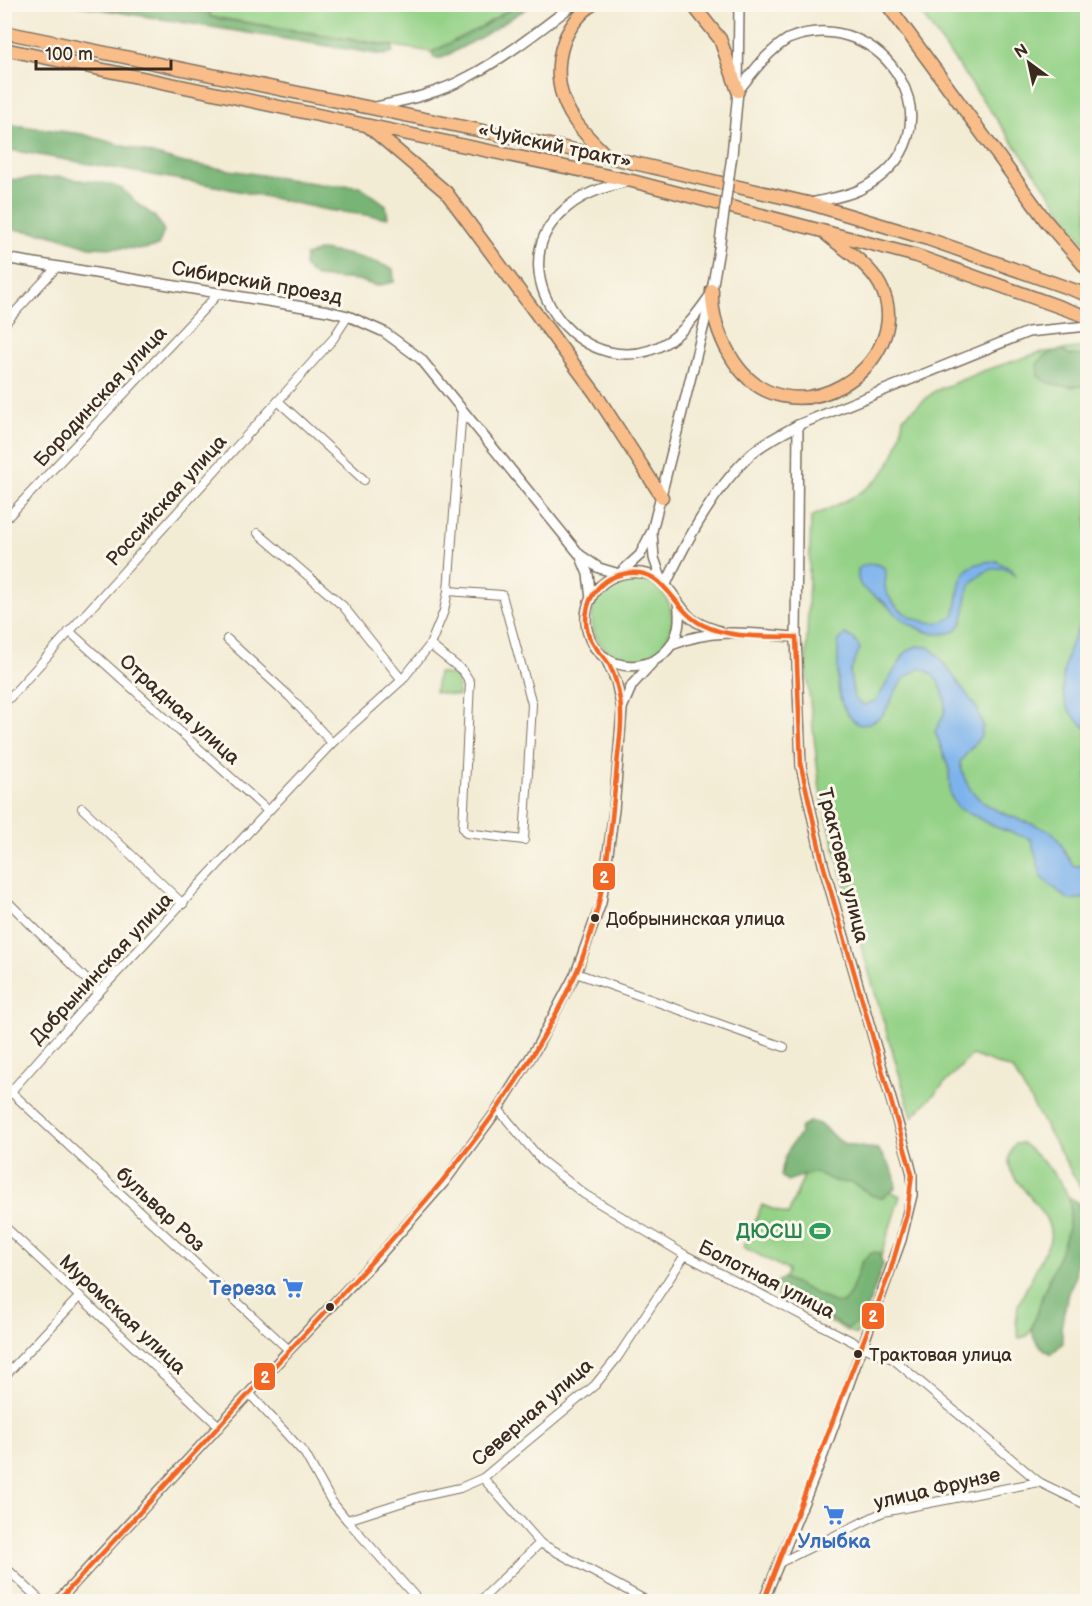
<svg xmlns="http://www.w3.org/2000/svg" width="1092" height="1606" font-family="'Balsamiq Sans',sans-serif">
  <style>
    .green { fill: #94d287; stroke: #687e52; stroke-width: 1.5 }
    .forest { fill: #77b474; stroke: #596f49; stroke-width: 1.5 }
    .water { fill: #7db3ec; stroke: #5c6e85; stroke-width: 1.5 }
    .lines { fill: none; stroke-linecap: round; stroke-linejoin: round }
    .minor-casing { stroke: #7b6e5e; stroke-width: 10 }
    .tertiary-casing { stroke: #7b6e5e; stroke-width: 12 }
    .trunk-casing { stroke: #7b6e5e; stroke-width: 15 }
    .minor { stroke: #fff; stroke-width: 8 }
    .tertiary { stroke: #fff; stroke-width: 9 }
    .trunk { stroke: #f8bd89; stroke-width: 12 }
    .tertiary-bridge-casing { stroke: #7b6e5e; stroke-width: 12; stroke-linecap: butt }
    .tertiary-bridge { stroke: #fff; stroke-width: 9 }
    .bus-1-casing { stroke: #fbf7ec; stroke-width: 9 }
    .bus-1 { stroke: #f26522; stroke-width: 4.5 }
    .bus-dot { fill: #3b2a1e; stroke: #fbf7ec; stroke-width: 2 }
    .labels { text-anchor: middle; stroke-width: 6; stroke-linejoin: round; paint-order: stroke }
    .bus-label { font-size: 18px; fill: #3b2a1e; stroke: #fbf7ec; text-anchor: start }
    .street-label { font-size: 20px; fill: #3b2a1e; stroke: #fbf7ec }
    .leisure-label { font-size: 20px; font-weight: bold; fill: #27864d; stroke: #fbf7ec; text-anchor: end }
    .shop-label { font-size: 20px; font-weight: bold; fill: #366cbe; stroke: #fbf7ec; text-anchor: end }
    .line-badge { stroke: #fbf7ec; stroke-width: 2 }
    .badge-label { font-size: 16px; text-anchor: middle; font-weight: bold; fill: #fff }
  </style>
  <rect width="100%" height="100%" fill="#fbf7ec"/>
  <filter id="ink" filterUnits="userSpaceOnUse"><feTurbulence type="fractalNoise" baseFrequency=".0167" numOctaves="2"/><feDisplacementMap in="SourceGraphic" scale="12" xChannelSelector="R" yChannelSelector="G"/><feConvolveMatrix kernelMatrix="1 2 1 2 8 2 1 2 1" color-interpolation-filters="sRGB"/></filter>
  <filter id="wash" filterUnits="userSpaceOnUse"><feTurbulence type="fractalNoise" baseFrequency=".008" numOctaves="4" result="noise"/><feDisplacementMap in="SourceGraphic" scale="24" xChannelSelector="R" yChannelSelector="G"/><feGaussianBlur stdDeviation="1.35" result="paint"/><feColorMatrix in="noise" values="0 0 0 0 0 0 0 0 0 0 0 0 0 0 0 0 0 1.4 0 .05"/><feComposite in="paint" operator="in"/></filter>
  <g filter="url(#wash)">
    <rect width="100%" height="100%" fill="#f3ecd5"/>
    <!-- green -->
    <g class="green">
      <path d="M138 5H516L482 27 432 52Z"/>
      <path d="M915 5H1087V244L1082 239Z"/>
      <path d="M1084 347 1087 349V1205V1199L1013 1070 972 1055 912 1117 862 949 820 790 806 666 811 517C864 492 896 482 903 418L935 391 983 371 1038 353Z"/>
      <circle cx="632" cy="619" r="40"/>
      <path d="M438 673 458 676V696L435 692Z"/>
      <path d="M1023 1143C1039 1158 1059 1175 1068 1196 1079 1220 1055 1266 1045 1289 1038 1304 1037 1323 1027 1336L1019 1338 1016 1322 1018 1305 1050 1241C1056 1201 989 1180 1015 1144Z"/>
      <path d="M813 1153 900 1196 856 1335 777 1296 788 1270 743 1247 762 1205 788 1215Z"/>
    </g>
    <!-- forest -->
    <g class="forest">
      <path d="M75 5H211L210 17 393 47V52L384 55Z"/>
      <path d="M516 5H532L483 36 442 58H434L432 52 482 27Z"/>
      <path d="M5 124 82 134 184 163 320 184 360 186 386 205 388 218 327 210 215 186 5 149Z"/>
      <path d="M62 177C80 182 104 180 122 189 128 193 133 200 139 205 151 214 158 217 164 231L158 246 144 249 90 247 50 234 11 229 5 223V180Z"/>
      <path d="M321 250C347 253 370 259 393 269L394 282 376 286 358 280 316 277 304 267 305 256Z"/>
      <path d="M1062 350 1069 355 1087 356V385C1071 388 1049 387 1038 376L1037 364C1044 355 1051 351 1062 350Z"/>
      <path d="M809 1122C826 1122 829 1137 844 1143 854 1148 867 1147 878 1149 886 1162 898 1173 895 1188L882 1198 873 1196 853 1183 836 1182 820 1174 811 1173 787 1181 781 1176C783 1162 787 1146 799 1136L801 1127Z"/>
      <path d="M1069 1197 1079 1203 1081 1211 1075 1278 1068 1293 1061 1327 1063 1343 1051 1354C1042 1348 1032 1341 1032 1329 1032 1323 1037 1313 1039 1307 1049 1271 1075 1236 1069 1197Z"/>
      <path d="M875 1252 879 1253 883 1265C875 1284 869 1319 848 1329L777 1291 776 1283 784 1278 833 1302 842 1303C859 1291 853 1258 875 1252Z"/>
    </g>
    <!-- water -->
    <g class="water">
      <path d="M996 561 1012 570 1016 577C1013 574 1008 570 1005 569 991 565 972 578 968 591 963 608 970 636 937 634 924 633 906 623 896 614 890 609 886 603 879 599 864 590 856 587 858 569 868 562 874 562 885 568 888 576 883 583 886 591 897 615 930 632 954 616 963 585 952 563 996 561Z"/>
      <path d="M1087 614V658L1080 681 1087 708V729C1081 723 1073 717 1068 708 1054 681 1071 636 1087 614Z"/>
      <path d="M845 634 854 639 860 648 850 673 854 698 864 705 876 701 905 653 916 646 928 647 938 655 977 708 983 726 981 736 960 762C968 812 1013 814 1052 832 1063 842 1064 855 1074 866H1087L1086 898 1069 900 1042 878 1031 839 998 828 958 808 950 795 949 769 935 731C938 726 942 720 944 714 949 697 937 672 920 668 915 672 908 675 904 679 886 699 892 721 859 725 831 706 839 673 838 642Z"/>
    </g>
  </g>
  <g filter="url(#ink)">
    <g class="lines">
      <defs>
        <g id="minor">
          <path d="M4 324 56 268"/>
          <path d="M278 401 364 480"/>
          <path d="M4 521 219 293"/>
          <path d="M258 533 343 606 402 680"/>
          <path d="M69 631 268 811"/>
          <path d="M227 639 290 697 332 743"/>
          <path d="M430 645 463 671 470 682 463 828 466 833 524 840 532 704 502 595 448 591"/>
          <path d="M4 704 278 401 333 339 348 316"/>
          <path d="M82 808 183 904"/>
          <path d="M4 898 99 992"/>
          <path d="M576 973 784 1047"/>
          <path d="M11 1092 289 1350"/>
          <path d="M4 1099 99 992 332 743 402 680 430 645 444 611 448 591 462 409"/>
          <path d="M498 1109 542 1161 584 1194 685 1255 863 1347 893 1359 1039 1482 1088 1506"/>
          <path d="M4 1226 220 1427"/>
          <path d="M4 1377 80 1296"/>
          <path d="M249 1393 305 1454 332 1502 347 1520 419 1497 460 1488 483 1478 595 1385 617 1358 685 1255"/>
          <path d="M483 1478 540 1543 649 1602"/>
          <path d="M347 1520 420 1602"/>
          <path d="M779 1563 883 1512 1039 1482"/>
          <path d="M4 1566 42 1602"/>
          <path d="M479 1602 540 1543"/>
        </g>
        <g id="tertiary">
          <path d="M738 91C753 72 767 52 788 39 883 0 969 135 859 190 844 197 827 199 811 203"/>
          <path d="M376 107C407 100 440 93 468 77 506 57 540 30 574 4"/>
          <path d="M732 155 738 91 739 4"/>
          <path d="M629 181C604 187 579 194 560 214 496 276 588 393 669 341 686 329 697 314 709 297"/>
          <path d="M4 258 328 311 348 316 384 332 421 359 580 555 599 568 619 574 640 555 652 531 710 301"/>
          <path d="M712 290 719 249"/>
          <path d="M652 533 654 558 662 581"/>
          <path d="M581 557 588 574 591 599"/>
          <path d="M666 584C687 539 714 489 750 455 764 442 782 434 798 425L1028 332 1088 326"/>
          <path d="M678 603C691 677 593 688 586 623 585 609 590 595 600 586 612 574 631 570 647 574 670 580 675 603 691 618 699 625 710 628 720 631"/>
          <path d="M674 644C714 627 753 634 796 637"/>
          <path d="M622 708 632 685 652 663"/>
          <path d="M57 1602 289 1350 378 1257 444 1182 498 1109 537 1047 576 973 601 903 614 810 622 710 616 681 605 657"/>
          <path d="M763 1602 823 1455 901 1240 912 1195V1174L908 1158 823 864 801 766 796 637 798 425"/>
        </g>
        <g id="trunk">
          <path d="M593 4C555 32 548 82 575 121 584 134 596 145 607 156"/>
          <path d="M692 4 720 39 738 91"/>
          <path d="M887 4 1046 221 1088 270"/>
          <path d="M4 32 608 157 808 203 928 239 1088 295"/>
          <path d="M4 49 632 181 917 256 1088 317"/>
          <path d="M368 126 446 192 595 393 662 497"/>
          <path d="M712 290C711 312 719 336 730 355 786 453 922 362 880 285 868 263 845 250 827 235"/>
        </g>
      </defs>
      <!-- minor casing -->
      <use href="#minor" class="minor-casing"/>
      <!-- tertiary casing -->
      <use href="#tertiary" class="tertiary-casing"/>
      <!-- trunk casing -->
      <use href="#trunk" class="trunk-casing"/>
      <!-- minor -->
      <use href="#minor" class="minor"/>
      <!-- tertiary -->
      <use href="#tertiary" class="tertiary"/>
      <!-- trunk -->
      <use href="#trunk" class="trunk"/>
      <defs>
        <path id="tertiary-bridge" d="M719 249 732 155"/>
      </defs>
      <!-- tertiary-bridge casing -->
      <use href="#tertiary-bridge" class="tertiary-bridge-casing"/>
      <!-- tertiary-bridge -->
      <use href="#tertiary-bridge" class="tertiary-bridge"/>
      <defs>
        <path id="bus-1" d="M57 1602C134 1520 208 1437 284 1356 394 1238 510 1121 577 971 605 906 611 835 617 765 619 744 623 722 620 700 618 688 615 676 610 666 605 657 597 651 592 642 582 626 585 602 598 588 604 581 613 576 623 574 666 564 671 610 703 625 731 639 766 636 796 637L801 766 823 864 912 1174 907 1214 890 1272 763 1602"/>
      </defs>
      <!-- bus-1 casing -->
      <use href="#bus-1" class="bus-1-casing"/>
      <!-- bus-1 -->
      <use href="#bus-1" class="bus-1"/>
    </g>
  </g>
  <!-- icons -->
  <defs>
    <symbol id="stadium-bare" viewBox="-9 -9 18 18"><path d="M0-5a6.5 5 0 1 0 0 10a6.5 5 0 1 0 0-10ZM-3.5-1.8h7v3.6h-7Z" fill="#2e9e5b" stroke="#fbf7ec" stroke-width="2.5" paint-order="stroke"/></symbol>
    <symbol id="supermarket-bare" viewBox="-9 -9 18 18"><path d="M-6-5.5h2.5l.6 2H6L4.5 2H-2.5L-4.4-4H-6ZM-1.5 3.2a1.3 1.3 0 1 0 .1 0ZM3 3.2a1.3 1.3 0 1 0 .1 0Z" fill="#3f7fe0" stroke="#fbf7ec" stroke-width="2.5" paint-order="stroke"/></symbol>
  </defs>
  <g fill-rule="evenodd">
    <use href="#stadium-bare" x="805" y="1216" width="30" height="30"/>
    <use href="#supermarket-bare" x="278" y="1273" width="30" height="30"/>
    <use href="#supermarket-bare" x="819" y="1500" width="30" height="30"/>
  </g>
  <!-- markers -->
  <g class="bus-dot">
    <circle cx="595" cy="918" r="5"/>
    <circle cx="330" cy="1307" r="5"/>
    <circle cx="858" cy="1354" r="5"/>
  </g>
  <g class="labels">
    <!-- bus labels -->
    <g class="bus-label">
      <text x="606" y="925">Добрынинская улица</text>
      <text x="869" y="1361">Трактовая улица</text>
    </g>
    <!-- street labels -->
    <g class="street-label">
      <text transform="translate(555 145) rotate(12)" y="7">«Чуйский тракт»</text>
      <text transform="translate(257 282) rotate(10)" y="7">Сибирский проезд</text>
      <text transform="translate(100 396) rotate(-47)" y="7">Бородинская улица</text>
      <text transform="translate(166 500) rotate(-48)" y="7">Российская улица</text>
      <text transform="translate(180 709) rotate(42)" y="7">Отрадная улица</text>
      <text transform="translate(844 865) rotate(76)" y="7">Трактовая улица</text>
      <text transform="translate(101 968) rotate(-47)" y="7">Добрынинская улица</text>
      <text transform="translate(161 1209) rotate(43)" y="7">бульвар Роз</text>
      <text transform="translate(767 1279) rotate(27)" y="7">Болотная улица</text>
      <text transform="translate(123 1314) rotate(43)" y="7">Муромская улица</text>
      <text transform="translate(532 1412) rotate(-41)" y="7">Северная улица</text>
      <text transform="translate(937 1488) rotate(-13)" y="7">улица Фрунзе</text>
    </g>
    <!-- leisure labels -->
    <g class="leisure-label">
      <text x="803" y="1238">ДЮСШ</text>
    </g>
    <!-- shop labels -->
    <g class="shop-label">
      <text x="276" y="1295">Тереза</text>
      <text x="834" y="1548" text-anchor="middle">Улыбка</text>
    </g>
  </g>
  <g class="line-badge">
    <rect x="592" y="862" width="24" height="29" rx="6" fill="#f26522"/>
    <rect x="861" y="1302" width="24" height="28" rx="6" fill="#f26522"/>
    <rect x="253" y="1362" width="23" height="29" rx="6" fill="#f26522"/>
  </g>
  <g class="badge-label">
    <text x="604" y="883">2</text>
    <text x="873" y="1322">2</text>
    <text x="265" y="1383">2</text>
  </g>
  <!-- margin -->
  <rect width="1092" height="1606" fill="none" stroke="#fbf7ec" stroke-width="24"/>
  <!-- north arrow -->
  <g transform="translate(1029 63) rotate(327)" stroke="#fbf7ec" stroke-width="4.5" paint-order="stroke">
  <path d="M0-4.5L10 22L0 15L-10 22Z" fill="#3b2a1e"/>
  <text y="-9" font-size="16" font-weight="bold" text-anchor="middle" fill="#3b2a1e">N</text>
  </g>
  <!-- scale -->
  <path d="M36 60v9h135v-9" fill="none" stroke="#3b2a1e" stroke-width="3"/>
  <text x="45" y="60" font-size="18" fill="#3b2a1e" stroke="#fbf7ec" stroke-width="4.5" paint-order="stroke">100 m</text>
</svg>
